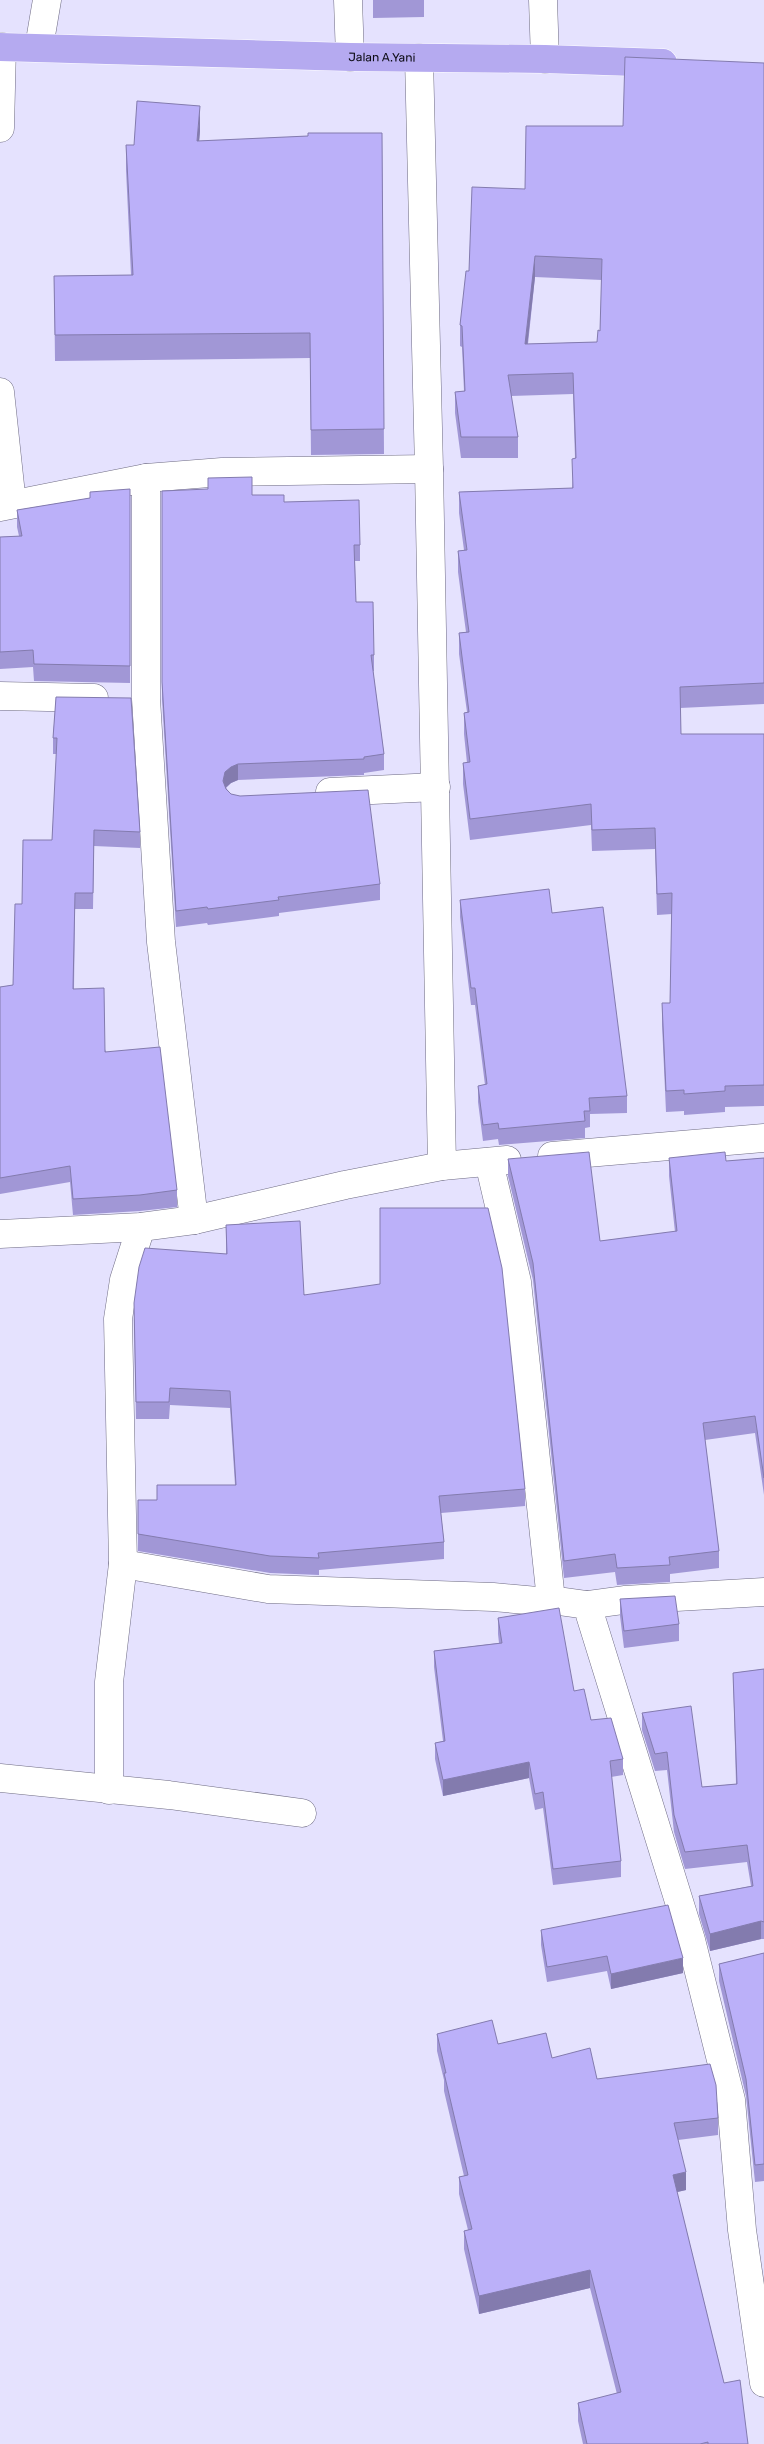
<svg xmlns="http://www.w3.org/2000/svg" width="764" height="2444" font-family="Rubik,sans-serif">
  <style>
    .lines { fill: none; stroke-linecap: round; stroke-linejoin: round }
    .minor-casing { stroke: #6e6b83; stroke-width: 29 }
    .highway-casing { stroke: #fff; stroke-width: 29 }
    .minor { stroke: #fff; stroke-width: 28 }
    .highway { stroke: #b5aaf0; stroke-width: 28 }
    .wall { fill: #a197d6; fill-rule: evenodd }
    .shaded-wall { fill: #837bae }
    .building { fill: #bbb0f9; stroke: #837bae; fill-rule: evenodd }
    .labels { text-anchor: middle; stroke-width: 4; stroke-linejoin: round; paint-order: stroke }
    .street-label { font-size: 12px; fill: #0d0c15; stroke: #fff }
  </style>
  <rect width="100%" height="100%" fill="#e5e2fe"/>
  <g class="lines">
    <defs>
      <g id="minor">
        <path d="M348 0 350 57"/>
        <path d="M543 0 545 59"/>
        <path d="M39 47 47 0"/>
        <path d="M419 58 429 469 442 1166"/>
        <path d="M0 128 2 47"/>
        <path d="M0 392 12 504"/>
        <path d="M0 507 146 478"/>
        <path d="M0 696 94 698"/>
        <path d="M330 792 436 787"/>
        <path d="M552 1156 764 1138"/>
        <path d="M489 1162 517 1282 551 1600 587 1605 691 1940 731 2100 742 2230 764 2383"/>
        <path d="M194 1220 161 942 146 699V478L222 472 429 469"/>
        <path d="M0 1234 141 1227 194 1220 345 1185 442 1166 507 1160"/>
        <path d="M123 1564 268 1589 493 1597 537 1601 551 1600"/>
        <path d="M587 1605 624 1600 764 1592"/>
        <path d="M0 1778 169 1795 302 1813"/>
        <path d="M109 1790V1682L123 1564 118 1319 124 1280 141 1227"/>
      </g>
      <g id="highway">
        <path id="s1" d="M0 47 350 57 545 59 663 63"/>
      </g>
    </defs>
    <!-- minor casing -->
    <use href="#minor" class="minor-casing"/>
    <!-- highway casing -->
    <use href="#highway" class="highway-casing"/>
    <!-- minor -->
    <use href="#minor" class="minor"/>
    <!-- highway -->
    <use href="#highway" class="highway"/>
  </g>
  <!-- wall -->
  <g class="wall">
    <path d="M373 0H424V17L373 18Z"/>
    <path d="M764 63V704L680 708 681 734H764V1106L725 1107V1112L684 1115V1111L666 1112 662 1024V1003H670L672 914 657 915 655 849 592 851 591 825 470 840 463 784V763H467L464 734V713L467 712 459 654V633L466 632 458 572V551L464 550 459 513V492L572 488 575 458 573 394 511 396 518 437V458H461L455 413V392L464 391 462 347 460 346V325L469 271 525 189 623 126ZM535 277 602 280 600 331 597 342 528 344Z"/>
    <path d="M200 131 199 141 382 133 384 454 311 455 310 358 55 361 54 276 131 275 126 170V145H134Z"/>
    <path d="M130 489V683L34 681 33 667 0 669V537L19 536 17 527V510L90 498Z"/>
    <path d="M162 491 252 495 284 502 360 545V561H355L356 602 374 655V671H373L384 754V770L364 773V775L238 780 231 783 226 788 231 794 380 884V900L279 913V916L208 925 207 923 176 927 162 699Z"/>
    <path d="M56 697 140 832V848L94 846 93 909H75L74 989 177 1190V1207L140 1211 73 1215 70 1182 0 1194V987L13 985 22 904 52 840 57 754H53V738Z"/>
    <path d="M460 900 552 913 627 1096V1113L590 1114V1127L585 1128V1138L499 1145 498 1139 483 1141 478 1102V1086L485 1085 475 1005H471L460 917Z"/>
    <path d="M669 1158 726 1161 764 1158V1495L755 1433 705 1440 719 1551V1568L670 1574V1582L617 1585 615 1572 564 1578 533 1280 508 1176V1159L600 1241 675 1232 669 1176Z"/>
    <path d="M226 1225 525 1489V1506L441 1513 444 1542V1559L319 1570V1575L270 1573 138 1551V1500H157L235 1485 230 1408 170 1405 169 1419H136L134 1320 226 1254Z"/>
    <path d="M620 1599 679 1624V1641L624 1648 620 1616Z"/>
    <path d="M498 1618 574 1691 591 1720 623 1759V1775L611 1777 621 1861V1877L553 1885 543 1808 535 1810 529 1778 443 1796 435 1759V1743L443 1741 434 1667V1651L499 1643 498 1634Z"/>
    <path d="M764 1669V1939H761L710 1951 699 1914V1896L751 1886 747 1862 685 1869 674 1832 667 1770 655 1771 642 1730V1713L702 1787 736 1784 733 1673Z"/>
    <path d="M541 1930 683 1973 611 1989 607 1971 547 1982 541 1945Z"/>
    <path d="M764 1953V2181L755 2182 746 2096 719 1981V1964Z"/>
    <path d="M437 2034 498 2044 552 2058 597 2079 718 2118V2135L678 2140 686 2190 677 2192 724 2383 748 2444H583L578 2421V2403L617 2394 590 2288 479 2314 464 2249V2231L468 2230 459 2194V2177L464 2176 444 2091V2080L437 2051Z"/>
  </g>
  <!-- shaded-wall -->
  <g class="shaded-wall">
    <path d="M200 106V131L197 167V141Z"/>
    <path d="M535 256V277L525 365V344Z"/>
    <path d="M238 764V780L231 783 225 788 223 781 225 772 231 767Z"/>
    <path d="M529 1762V1778L443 1796V1780Z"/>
    <path d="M761 1921V1939L710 1951V1934Z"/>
    <path d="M683 1958V1973L611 1989V1974Z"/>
    <path d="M686 2172V2190L673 2193V2175Z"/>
    <path d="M590 2270V2288L479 2314V2296Z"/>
  </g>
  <!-- building -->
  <g class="building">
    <path d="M625 57 764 63V683L680 687 681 734H764V1085L725 1086V1091L684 1094V1090L666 1091 662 1003H670L672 893 657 894 655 828 592 830 591 804 470 819 463 763 470 762 464 713 469 712 459 633 469 632 458 551 467 550 459 492 573 488 572 459 576 458 573 373 508 375 518 437H461L455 392 465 391 462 326 460 325 466 271H469L472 187 525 189 526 126H623ZM535 256 602 259 600 331 598 330 597 342 525 344Z"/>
    <path d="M137 101 200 106 197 141 308 136V133H382L384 429 311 430 310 333 55 335 54 276 133 275 126 145H134Z"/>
    <path d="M252 477V495H284V502L359 500 360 545H354L356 602H373L374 655H371L384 754 364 757V759L238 764 231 767 225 772 223 781 226 789 231 794 240 796 368 790 380 884 278 897 279 900 208 909 207 907 176 911 162 682V491L208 489V478Z"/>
    <path d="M130 489V666L34 664 33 650 0 652V537L22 536 17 510 90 498V492Z"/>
    <path d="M56 697 131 698 140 832 94 830 93 893H75L73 989 104 988 105 1052 160 1047 177 1190 140 1195 73 1199 70 1166 0 1178V987L13 985 15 904H22L23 840H52L57 738H53Z"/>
    <path d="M549 889 552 913 603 907 627 1096 589 1098 590 1111H584L585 1121 499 1129 498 1123 483 1125 478 1086 487 1084 475 988H471L460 900Z"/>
    <path d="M589 1152 600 1241 677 1231 669 1158 725 1152 726 1161 764 1158V1478L755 1416 703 1423 719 1551 669 1557 670 1565 617 1568 615 1554 564 1561 533 1263 508 1159Z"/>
    <path d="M380 1208H488L502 1268 525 1489 439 1496 444 1542 318 1553 319 1558 270 1556 138 1534V1500H157V1485H236L230 1391 170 1388 169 1402H136L134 1303 139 1267 145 1248 227 1254 226 1225 300 1221 304 1295 380 1284Z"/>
    <path d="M675 1596 679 1624 624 1631 620 1599Z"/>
    <path d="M559 1608 574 1691 584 1689 591 1720 611 1718 623 1759 610 1761 621 1861 553 1869 543 1792 535 1794 529 1762 443 1780 435 1743 445 1741 434 1651 502 1643 498 1618Z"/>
    <path d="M764 1669V1922L761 1921 710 1934 699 1896 753 1886 747 1845 685 1852 674 1815 667 1752 655 1754 642 1713 691 1706 702 1787 737 1784 733 1673Z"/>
    <path d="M668 1905 683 1958 611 1974 607 1956 547 1967 541 1930Z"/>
    <path d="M764 1953V2164L755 2165 746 2079 719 1964Z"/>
    <path d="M492 2020 498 2044 546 2033 552 2058 590 2048 597 2079 710 2064 716 2085 718 2118 674 2123 686 2172 673 2175 724 2383 740 2380 748 2444H708V2442L700 2444H587L578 2403 621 2392 590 2270 479 2296 464 2231 472 2229 459 2177 468 2175 444 2073H446L437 2034Z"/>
  </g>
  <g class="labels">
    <!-- street labels -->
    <g class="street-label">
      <text dy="4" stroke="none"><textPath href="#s1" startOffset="382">Jalan A.Yani</textPath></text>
    </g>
  </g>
</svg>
